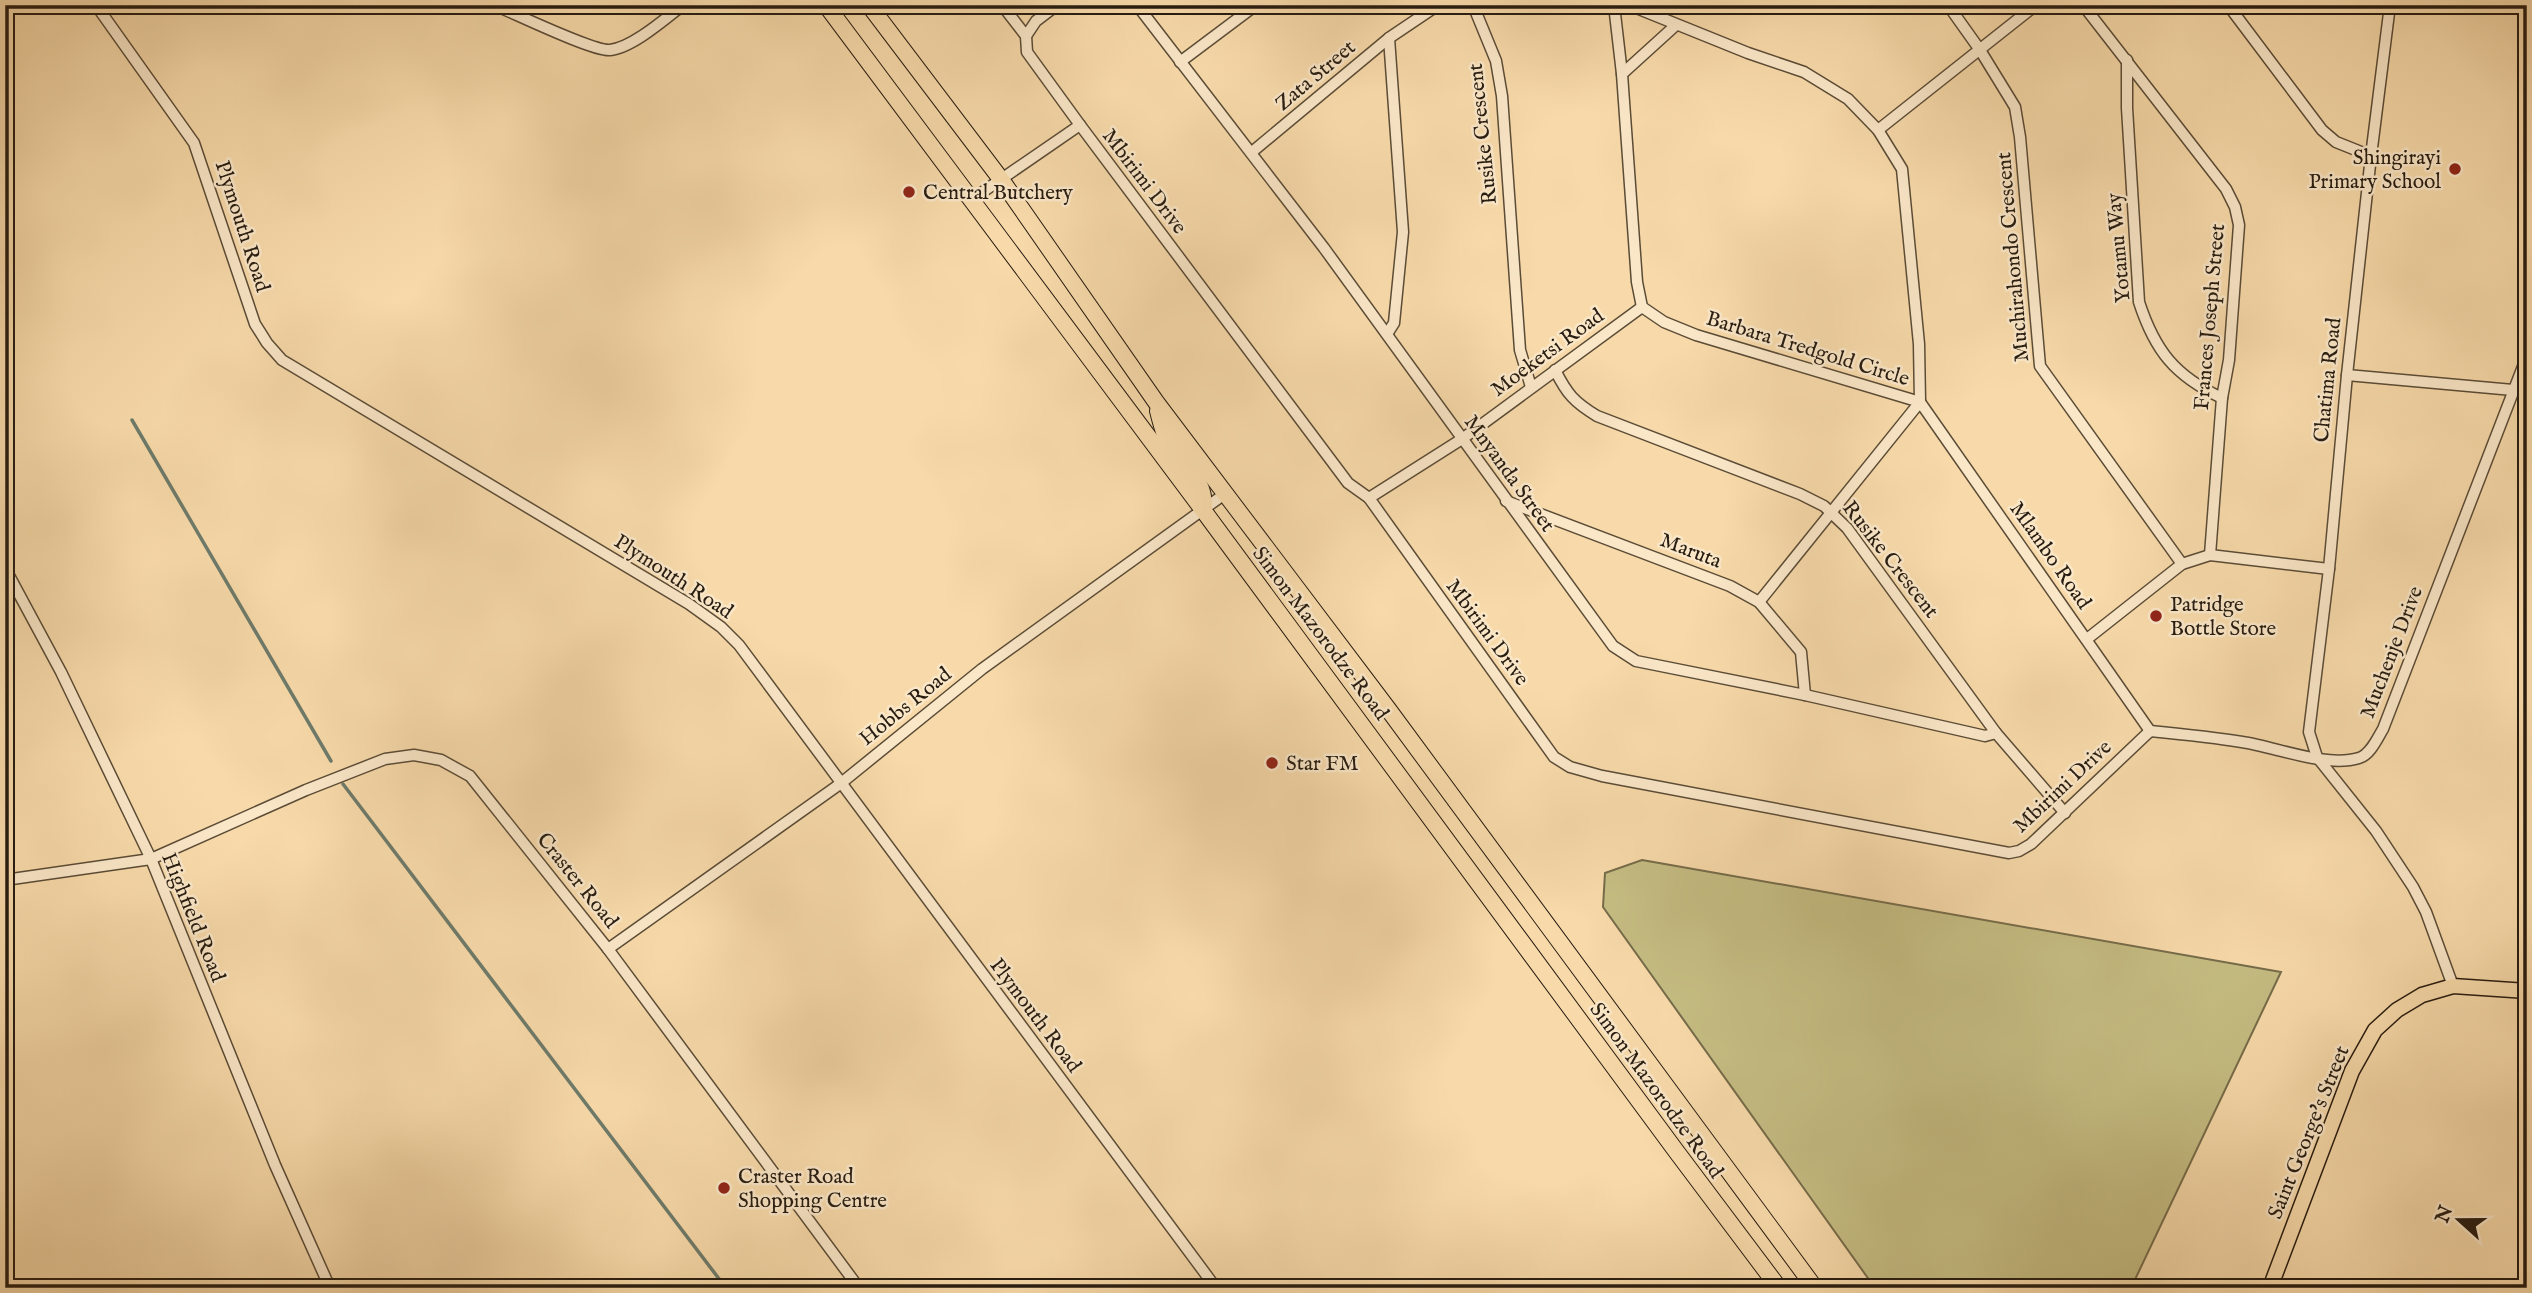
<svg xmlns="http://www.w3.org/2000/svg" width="2532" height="1293" font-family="'IM FELL English',serif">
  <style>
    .green { fill: #c5bd83; stroke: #766c4a; stroke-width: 2 }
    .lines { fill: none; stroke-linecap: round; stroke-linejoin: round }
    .stream { stroke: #6e7b6b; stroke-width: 3.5 }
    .minor-casing { stroke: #5b4c37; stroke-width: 13 }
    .major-casing { stroke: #271c11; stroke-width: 17 }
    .highway-casing { stroke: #271c11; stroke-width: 18 }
    .minor { stroke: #fae7c8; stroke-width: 10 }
    .major { stroke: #f8daaa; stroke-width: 14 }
    .highway { stroke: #f8daaa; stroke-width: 16 }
    .poi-dot { fill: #8f2418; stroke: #fae7c8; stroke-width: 2.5 }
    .labels { text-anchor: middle; stroke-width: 5; stroke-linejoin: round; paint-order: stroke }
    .street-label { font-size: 21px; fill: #271c11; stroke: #fae7c8 }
    .poi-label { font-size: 21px; fill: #271c11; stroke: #fae7c8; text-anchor: start }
  </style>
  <rect width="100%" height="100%" fill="#f8daaa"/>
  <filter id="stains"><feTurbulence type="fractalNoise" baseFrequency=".00286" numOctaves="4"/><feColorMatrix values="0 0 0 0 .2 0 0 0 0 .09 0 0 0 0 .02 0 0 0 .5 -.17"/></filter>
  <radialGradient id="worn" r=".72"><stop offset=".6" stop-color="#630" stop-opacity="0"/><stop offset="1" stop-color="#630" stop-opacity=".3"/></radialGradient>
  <!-- green -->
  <path class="green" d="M1642 860 2281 972 2131 1288H1875L1603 907 1605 873Z"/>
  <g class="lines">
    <!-- stream -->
    <g class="stream">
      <path d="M132 420 331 761"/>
      <path d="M343 784 726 1288"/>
    </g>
    <defs>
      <g id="minor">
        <path d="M96 5 194 143 255 324 267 343 282 360 689 604 721 627 739 645 1216 1288"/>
        <path d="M494 5C514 13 594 52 610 50 632 48 665 19 683 5"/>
        <path d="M1002 5 1026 36 1027 52 1080 125 1348 483 1369 498 1554 757 1570 767 1602 776 2009 853 2019 851 2031 844 2150 731"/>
        <path d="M1137 5 1324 248 1613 646 1636 661 1805 695 1985 736 1996 733"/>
        <path d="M1473 5 1496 61 1502 96 1520 350 1531 387"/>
        <path d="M1614 5 1622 74 1637 282 1642 307 1664 322 1696 335 1920 402 1919 344 1902 169 1878 130 1848 99 1804 72 1748 53 1629 5"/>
        <path d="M1948 5 1980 50 2015 107 2020 137 2040 366 2182 564"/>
        <path d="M2083 5 2226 189 2235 207 2239 225 2229 360 2222 398 2210 555"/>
        <path d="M2228 5 2322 130 2336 142 2371 156"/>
        <path d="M2390 5 2371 156 2347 375 2329 569 2309 732 2317 757 2376 831 2413 887 2426 912 2453 986"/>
        <path d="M1026 36 1036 21 1057 5"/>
        <path d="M2127 60V108L2139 302C2155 351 2175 376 2222 398"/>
        <path d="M1180 62 1256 5"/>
        <path d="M1622 74 1676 25"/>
        <path d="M1878 130 2036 5"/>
        <path d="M1252 152 1389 38 1438 5"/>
        <path d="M971 200 1080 125"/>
        <path d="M1387 334 1394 323 1403 232 1389 38"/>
        <path d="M1555 370C1567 394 1574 402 1597 416L1800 494 1824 506 1847 528 1996 733 2065 813"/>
        <path d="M2347 375 2513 390"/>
        <path d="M1369 498 1462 439 1642 307"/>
        <path d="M1506 501 1730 586 1759 602 1801 652 1805 695"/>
        <path d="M5 568 61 672 151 859 275 1165 330 1288"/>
        <path d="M1759 602 1920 402 2150 731"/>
        <path d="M2087 639 2182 564 2210 555 2329 569"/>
        <path d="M2150 731C2181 734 2212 737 2242 742 2276 747 2326 768 2359 758 2370 755 2377 739 2383 729L2527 356"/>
        <path d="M5 880 151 859 306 790 385 759 414 755 441 760 470 776 608 949 859 1288"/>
        <path d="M608 949 840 784 982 669 1226 493"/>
      </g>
      <path id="major" d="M2270 1288 2352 1071 2375 1030 2397 1010 2422 995 2453 986 2527 991"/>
      <g id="highway">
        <path d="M826 5 1203 510 1676 1151 1779 1288"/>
        <path d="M869 5 1000 178 1156 402 1388 709 1815 1288"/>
        <path d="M1158 411C1161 422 1163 433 1169 443 1183 467 1205 477 1204 509"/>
      </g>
    </defs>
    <!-- minor casing -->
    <use href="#minor" class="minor-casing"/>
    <!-- major casing -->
    <use href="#major" class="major-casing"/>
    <!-- highway casing -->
    <use href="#highway" class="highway-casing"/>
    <!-- minor -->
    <use href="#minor" class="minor"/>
    <!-- major -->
    <use href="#major" class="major"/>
    <!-- highway -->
    <use href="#highway" class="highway"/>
  </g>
  <!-- markers -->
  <g class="poi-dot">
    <circle cx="2455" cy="169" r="7"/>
    <circle cx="909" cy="192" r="7"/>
    <circle cx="2156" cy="616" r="7"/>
    <circle cx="1272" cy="763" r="7"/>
    <circle cx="724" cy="1188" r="7"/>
  </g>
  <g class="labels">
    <!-- street labels -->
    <g class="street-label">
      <text transform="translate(1315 75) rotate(-40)" y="7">Zata Street</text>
      <text transform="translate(1482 134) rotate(-96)" y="7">Rusike Crescent</text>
      <text transform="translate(1145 181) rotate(53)" y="7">Mbirimi Drive</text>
      <text transform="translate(243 226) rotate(72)" y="7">Plymouth Road</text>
      <text transform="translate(2118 248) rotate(-95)" y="7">Yotamu Way</text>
      <text transform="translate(2012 257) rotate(-95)" y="7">Muchirahondo Crescent</text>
      <text transform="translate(2209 317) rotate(-85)" y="7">Frances Joseph Street</text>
      <text transform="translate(1808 348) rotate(17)" y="7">Barbara Tredgold Circle</text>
      <text transform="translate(1547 352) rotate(-36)" y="7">Moeketsi Road</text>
      <text transform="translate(2327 380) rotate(-84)" y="7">Chatima Road</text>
      <text transform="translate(1510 473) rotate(54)" y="7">Mnyanda Street</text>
      <text transform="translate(1691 550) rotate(21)" y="7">Maruta</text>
      <text transform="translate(2051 555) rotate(55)" y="7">Mlambo Road</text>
      <text transform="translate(1891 559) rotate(52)" y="7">Rusike Crescent</text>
      <text transform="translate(674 576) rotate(33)" y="7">Plymouth Road</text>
      <text transform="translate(1488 632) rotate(54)" y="7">Mbirimi Drive</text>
      <text transform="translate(1321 633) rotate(53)" y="7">Simon Mazorodze Road</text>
      <text transform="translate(2391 652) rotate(-69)" y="7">Muchenje Drive</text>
      <text transform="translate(905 706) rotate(-39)" y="7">Hobbs Road</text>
      <text transform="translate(2062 786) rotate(-43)" y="7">Mbirimi Drive</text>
      <text transform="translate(578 880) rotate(51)" y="7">Craster Road</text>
      <text transform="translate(194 917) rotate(68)" y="7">Highfield Road</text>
      <text transform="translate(1036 1015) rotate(53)" y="7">Plymouth Road</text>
      <text transform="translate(1657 1090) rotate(54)" y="7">Simon Mazorodze Road</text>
      <text transform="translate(2308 1132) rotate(-68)" y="7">Saint George's Street</text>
    </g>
    <!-- poi labels -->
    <g class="poi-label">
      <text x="2441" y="164" text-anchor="end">Shingirayi<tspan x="2441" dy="24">Primary School</tspan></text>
      <text x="923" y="199">Central Butchery</text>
      <text x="2170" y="611">Patridge<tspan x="2170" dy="24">Bottle Store</tspan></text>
      <text x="1286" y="770">Star FM</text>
      <text x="738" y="1183">Craster Road<tspan x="738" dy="24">Shopping Centre</tspan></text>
    </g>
  </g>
  <!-- margin -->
  <rect width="2532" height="1293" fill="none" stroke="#f8daaa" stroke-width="28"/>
  <rect x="7" y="7" width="2518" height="1279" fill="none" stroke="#271c11" stroke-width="3.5"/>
  <rect x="14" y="14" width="2504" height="1265" fill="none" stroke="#271c11" stroke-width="2"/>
  <!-- north arrow -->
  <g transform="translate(2459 1220) rotate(291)" stroke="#fae7c8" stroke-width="5" paint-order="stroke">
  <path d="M0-5L12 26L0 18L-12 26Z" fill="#271c11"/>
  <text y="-10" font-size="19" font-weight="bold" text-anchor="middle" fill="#271c11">N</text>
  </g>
  <rect width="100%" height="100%" filter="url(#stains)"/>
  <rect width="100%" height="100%" fill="url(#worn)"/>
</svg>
